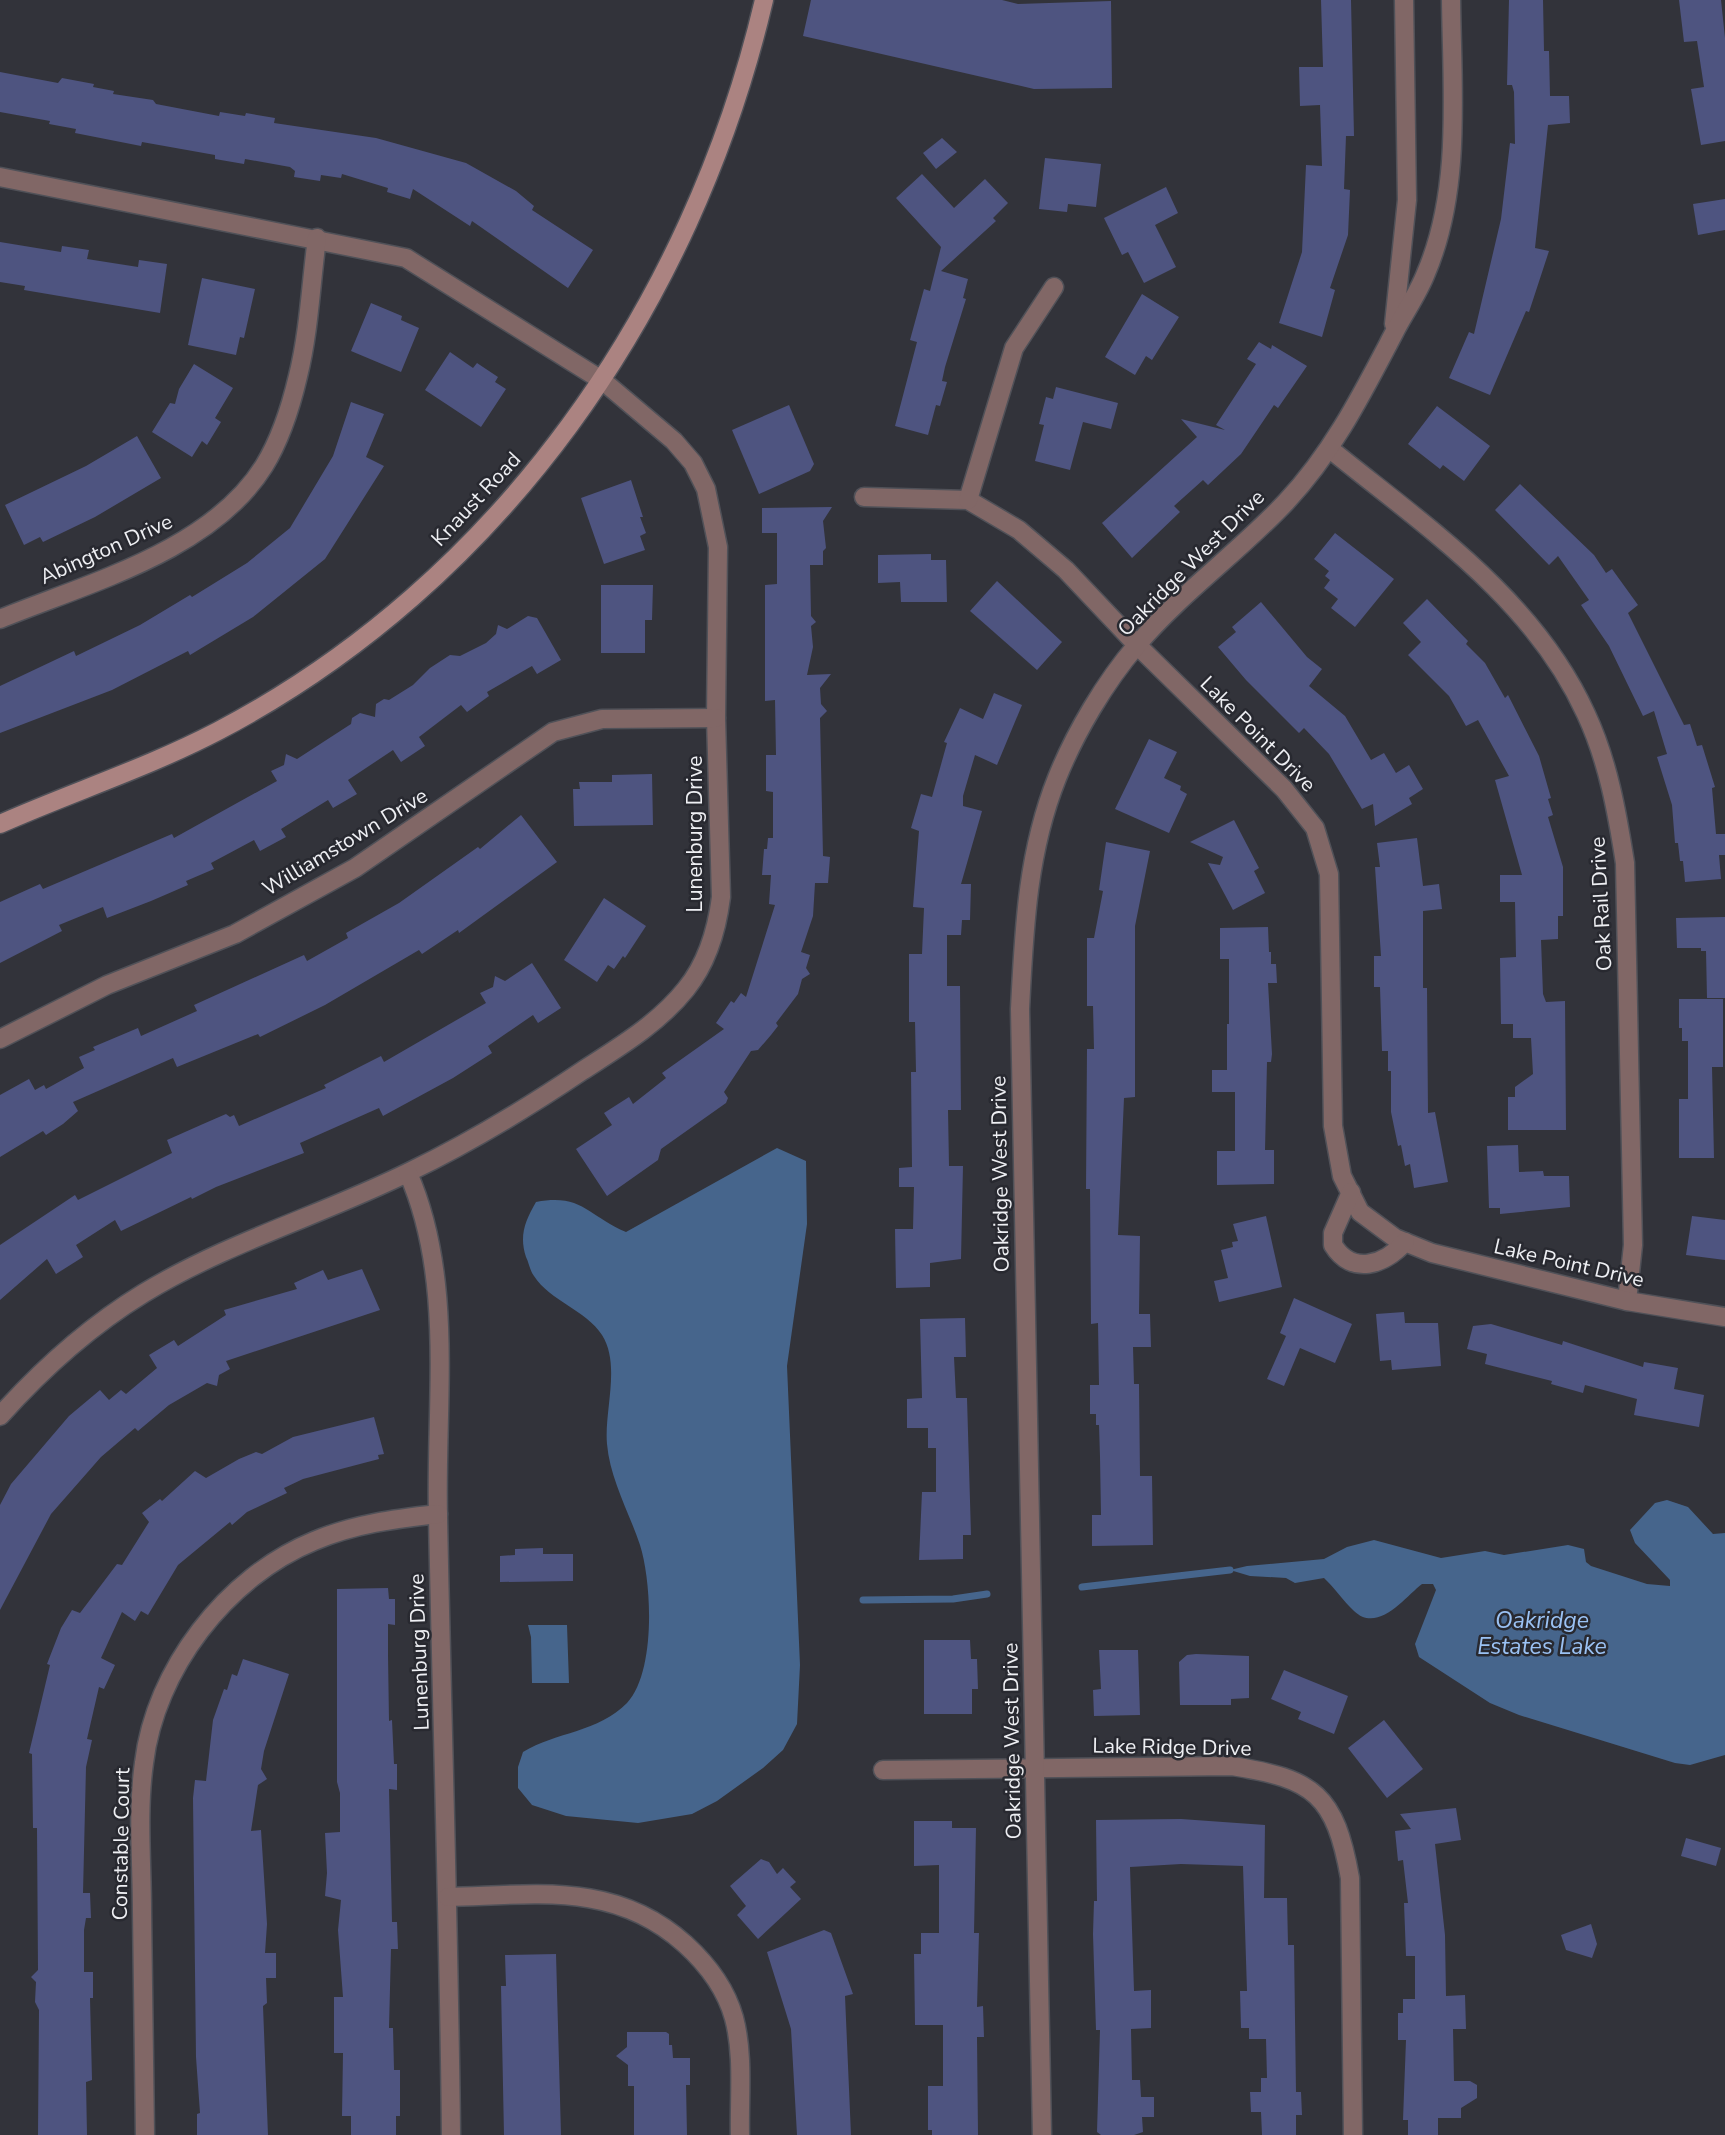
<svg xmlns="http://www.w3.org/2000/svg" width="1725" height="2135" font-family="'Nunito Sans',sans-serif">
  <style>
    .water { fill: #46658c }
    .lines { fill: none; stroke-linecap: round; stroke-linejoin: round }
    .stream { stroke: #46658c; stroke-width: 7 }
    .building { fill: #4e5480 }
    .minor-casing { stroke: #505158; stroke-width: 21 }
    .secondary-casing { stroke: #505158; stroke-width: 21 }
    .minor { stroke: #816766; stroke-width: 18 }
    .secondary { stroke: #ab8381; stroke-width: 18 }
    .labels { text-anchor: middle; stroke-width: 5; stroke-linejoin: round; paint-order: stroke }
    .street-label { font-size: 21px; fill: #eeeff3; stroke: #282930 }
    .water-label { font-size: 23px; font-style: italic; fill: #9bc2f4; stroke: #282930 }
  </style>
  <rect width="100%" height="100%" fill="#32333a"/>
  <!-- water -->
  <g class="water">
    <path d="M777 1148 806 1161 807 1224 787 1366 800 1665 797 1724 783 1750 763 1768 717 1801 692 1814 638 1823 566 1816 532 1805 518 1788V1767L523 1752C556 1732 599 1732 627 1703 656 1672 652 1583 640 1545 629 1512 610 1479 607 1444 604 1411 621 1365 602 1335 586 1310 550 1301 534 1276 530 1271 529 1263 526 1257 519 1236 525 1221 536 1202 582 1193 588 1216 626 1232Z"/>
    <path d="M1667 1500 1688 1507 1713 1534 1725 1533V1755L1690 1765 1675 1763 1519 1715 1490 1703 1419 1657 1415 1644 1436 1590 1433 1584H1422C1405 1597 1378 1634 1354 1611 1343 1601 1335 1588 1324 1578L1295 1583 1286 1578 1250 1576 1230 1570 1247 1566 1324 1559 1347 1547 1374 1540 1441 1558 1485 1551 1504 1555 1568 1545 1584 1549 1586 1562 1591 1566 1647 1584 1670 1586V1580L1635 1543 1630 1530 1655 1503Z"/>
    <path d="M528 1625H567L569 1683H532L531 1637Z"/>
  </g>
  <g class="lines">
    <!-- stream -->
    <g class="stream">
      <path d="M1082 1587 1230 1570"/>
      <path d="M863 1600 953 1599 987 1594"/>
    </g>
  </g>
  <!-- building -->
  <g class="building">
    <path d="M811 0H1002L1018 4 1111 1 1112 88 1034 89 803 36Z"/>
    <path d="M1321 0H1351L1354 136H1346L1344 189 1350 190 1348 235 1330 288 1335 290 1322 337 1279 323 1302 252 1306 165 1322 166 1320 105 1300 106 1299 67H1323Z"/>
    <path d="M1509 0H1543L1544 51H1549L1550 96H1569L1570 123 1548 125 1535 248 1549 251 1529 312 1526 311 1490 395 1449 378 1469 332 1474 334 1501 219 1510 143 1515 144 1514 92 1512 85H1507Z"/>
    <path d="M1679 0H1721L1725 38V141L1701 145 1691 89 1704 87 1697 41 1684 42Z"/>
    <path d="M0 72 58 83 62 78 94 84 93 87 114 91 113 94 153 100 156 104 219 116 220 112 245 116 246 113 275 118 274 123 376 138 466 163 516 191 534 206 532 210 593 250 568 288 472 221 470 226 413 189 410 199 387 192 388 188 342 174 341 178 321 175 320 181 294 177 295 171 290 167 245 159 244 164 215 159V155L142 142 141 146 75 133 76 129 49 124 50 121 0 112Z"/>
    <path d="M942 138 957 152 936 169 923 153Z"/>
    <path d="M1045 158 1101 164 1096 207 1068 204 1067 212 1039 209Z"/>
    <path d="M922 174 954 208 985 179 1008 203 993 218 996 221 941 271 968 279 963 298 966 299 945 367 942 381 947 382 940 406 936 405 928 435 895 426 917 342 910 340 924 289 930 291 941 247 896 198Z"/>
    <path d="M1166 187 1178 213 1155 225 1176 267 1144 283 1128 252 1122 255 1104 218Z"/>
    <path d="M1725 199V230L1698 235 1693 204Z"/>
    <path d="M0 242 61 252 62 246 89 250 87 259 138 267 139 260 167 264 160 313 24 290 25 286 0 282Z"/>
    <path d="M202 278 255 289 244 338 240 337 236 355 188 345Z"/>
    <path d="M1142 294 1179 317 1152 360 1146 356 1135 375 1105 357Z"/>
    <path d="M371 303 402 316 401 320 419 328 401 372 351 351Z"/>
    <path d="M1259 342 1271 349 1272 345 1307 366 1278 408 1274 405 1241 454 1208 485 1203 480 1174 506 1180 512 1132 558 1102 523 1197 437 1181 419 1225 430 1216 425 1256 364 1247 359Z"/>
    <path d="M450 352 473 368 477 363 498 377 495 382 506 389 481 427 425 390Z"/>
    <path d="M194 364 233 388 215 418 221 422 207 445 202 441 192 457 152 432 170 403 175 404 179 389Z"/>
    <path d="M1056 387 1118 403 1111 429 1083 422 1070 470 1035 461 1044 425 1039 424 1046 397 1053 399Z"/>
    <path d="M351 402 384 414 366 457 384 466 325 559 253 617 190 655 188 651 112 690 0 733V686L74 651 76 656 140 625 190 595 192 597 247 563 290 528 333 456Z"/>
    <path d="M789 405 814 464 810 471 759 494 732 430Z"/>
    <path d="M1437 406 1490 446 1464 481 1443 465 1440 469 1408 444Z"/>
    <path d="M137 436 161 478 95 517 43 542 40 537 24 545 5 505 86 466Z"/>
    <path d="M631 480 643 517H640L646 533 640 536 645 550 604 564 581 498Z"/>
    <path d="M1520 484 1594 555 1606 573 1612 569 1638 605 1628 613 1684 725 1690 724 1697 746 1702 745 1715 787 1712 788 1716 834H1725V855H1719L1721 879 1685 882 1683 861H1680L1678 843H1675L1672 805 1657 757 1667 754 1654 711 1643 716 1609 646 1581 605 1589 600 1558 556 1549 565 1495 510Z"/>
    <path d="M832 507 823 521 826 548 823 551V565H810L811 616 816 622 811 626 813 647 807 675 831 674 820 688 821 704 827 711 820 718 823 856 830 857 828 883H815L813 916 801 952 810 955 806 968 810 974 802 979 798 994 776 1023 778 1026 771 1035 758 1050 751 1051 724 1092 728 1098 726 1103 661 1149 658 1160 607 1196 576 1149 612 1125 604 1113 629 1097 633 1104 666 1078 662 1073 724 1029 716 1023 731 1001 734 1003 741 993 746 997 775 905 769 904 771 875H762L764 849H767L768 838H773V792L766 791V755H776L775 700 765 701V585L777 584V533H762V508Z"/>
    <path d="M1335 533 1394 579 1355 627 1331 608 1338 599 1324 588 1330 580 1325 576 1329 571 1314 559Z"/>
    <path d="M931 554V560H946L947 602H901L900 582 878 583V555Z"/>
    <path d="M997 581 1062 642 1037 670 970 611Z"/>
    <path d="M601 585H653L652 620H645V653H601Z"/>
    <path d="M1427 599 1468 641 1466 644 1485 663 1505 698 1508 695 1539 756 1551 798 1548 799 1553 815 1548 817 1563 867V916H1558V939L1541 940 1543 994 1546 1002 1565 1001 1566 1130H1508V1097H1515V1087L1533 1074 1531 1038H1513V1024H1501L1500 958 1516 957 1515 902H1500V875H1522L1495 780 1509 776 1478 720 1466 726 1449 696 1408 655 1421 642 1403 623Z"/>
    <path d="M1261 602 1307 657 1322 669 1309 686 1345 716 1371 760 1384 753 1396 773 1409 765 1423 789 1409 798 1412 804 1375 826 1373 804 1362 809 1329 754 1304 728 1299 733 1246 680 1218 647 1236 632 1232 627Z"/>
    <path d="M528 616 537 618 561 660 537 674 532 666 487 692 489 696 467 712 461 705 419 737 425 746 401 762 393 750 348 780 357 794 333 808 328 800 281 829 286 837 260 851 254 840 211 863 214 869 186 881 188 885 151 901 107 918 103 907 59 925 62 931 0 963V902L40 884 43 889 172 834 174 838 277 781 271 771 284 765 286 754 297 759 351 724 352 718 360 713 375 717 376 704 384 699 389 700 413 685 430 668 450 655 460 656 486 643 496 634 498 625 507 629Z"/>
    <path d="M994 693 1022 705 997 765 975 755 963 796V806L982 811 961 884H971L970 920H962L961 935H947V986H960L961 1110H948L949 1166H963L961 1259 930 1263V1287L896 1288 895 1229H913L914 1187H899V1168L912 1167 911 1072H916L915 1022H909V954H922L924 908 913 907 919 831 911 828 921 794 932 797 947 743 944 742 960 708 983 719Z"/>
    <path d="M1149 739 1177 752 1164 778 1181 786 1180 790 1187 794 1169 833 1115 809Z"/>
    <path d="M652 774 653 825 574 826 573 789H580L579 782H612V775Z"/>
    <path d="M521 815 557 862 459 933 458 930 422 954 419 950 325 1005 260 1037 258 1034 177 1067 173 1058 73 1102 78 1111 63 1124 46 1135 43 1131 0 1157V1095L29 1079 35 1090 44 1085 46 1089 84 1068 79 1057 95 1050 93 1047 138 1028 141 1036 197 1011 194 1005 304 955 307 961 348 938 346 933 399 903 478 847 480 849Z"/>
    <path d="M1234 820 1259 868 1254 871 1265 893 1233 910 1208 863 1220 865 1223 857 1190 842Z"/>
    <path d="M1417 838 1423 886 1439 884 1442 909 1423 911V988H1427L1428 1113 1435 1112 1448 1182 1414 1188 1410 1164 1405 1166 1401 1145 1398 1146 1391 1112V1071H1388V1051H1382L1380 987H1374V956H1381L1375 867H1380L1377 843Z"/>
    <path d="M1106 842 1150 851 1135 926V1097L1124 1098 1118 1235 1140 1236 1139 1314H1150L1151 1347H1133L1134 1384H1139L1140 1476H1152L1153 1545 1092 1546V1515H1101L1100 1457 1099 1425H1096V1414H1090V1385H1099L1098 1323 1091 1324 1090 1189H1086L1087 1049H1094L1093 1006H1087V938H1094L1103 891 1099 890Z"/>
    <path d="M604 898 646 926 625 958 623 956 614 969 608 965 597 982 564 960Z"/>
    <path d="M1725 917V998H1707L1706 951H1701V948H1677L1676 918Z"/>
    <path d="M1268 927 1269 952H1271V964H1276L1277 983H1268L1272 1054 1271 1062H1267L1265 1150H1274V1184L1217 1185V1151H1235V1092H1212V1070H1227V1024H1229V959H1220V928Z"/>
    <path d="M532 963 561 1008 538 1023 533 1015 488 1046 492 1053 453 1078 383 1116 379 1108 300 1143 304 1153 216 1187 192 1199 191 1197 121 1231 115 1220 76 1245 83 1257 56 1274 47 1259 0 1300V1245L75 1195 78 1200 172 1153 167 1140 203 1124 226 1114 230 1117 234 1115 239 1126 326 1088 324 1085 381 1056 384 1062 486 1003 480 993 493 987 495 976 505 981Z"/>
    <path d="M1679 999H1723V1067H1712L1714 1158H1679V1099H1688V1041H1682V1028H1679Z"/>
    <path d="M1518 1145 1519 1172 1543 1171 1544 1176H1569L1570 1207 1500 1214V1208H1489L1487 1146Z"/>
    <path d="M1266 1216 1282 1287 1219 1302 1214 1281 1228 1278 1221 1250 1233 1247 1232 1242 1238 1241 1233 1224Z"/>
    <path d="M1692 1216 1725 1220V1260L1686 1255Z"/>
    <path d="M362 1269 380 1310 226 1361 230 1369 219 1375 217 1386 207 1383 169 1405 138 1431 135 1428 101 1457 51 1514 0 1610V1505L11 1484 69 1416 100 1390 109 1400 121 1390 126 1394 157 1368 149 1355 174 1340 178 1346 226 1315 224 1310 297 1289 294 1283 323 1270 328 1280Z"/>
    <path d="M1294 1298 1352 1324 1335 1363 1300 1348 1284 1386 1267 1379 1286 1336 1280 1333Z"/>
    <path d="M1404 1312 1405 1323H1438L1441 1366 1392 1370 1391 1360 1380 1361 1376 1314Z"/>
    <path d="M965 1318 966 1357H954L956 1398H967L971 1535H963V1559L919 1560 922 1492H936V1448H928V1428H907V1399L922 1398 920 1319Z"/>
    <path d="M1491 1324 1562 1345 1563 1341 1643 1367 1644 1362 1678 1368 1674 1389 1704 1395 1699 1427 1634 1415 1637 1399 1585 1385 1583 1393 1551 1384 1552 1381 1485 1364 1487 1354 1467 1349 1473 1326Z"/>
    <path d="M374 1417 384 1454 378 1455 379 1459 303 1479 284 1488 287 1493 247 1512 232 1525 230 1522 178 1565 148 1615 141 1611 135 1621 122 1612 101 1658 115 1665 104 1689 99 1687 87 1739 92 1740 86 1767 83 1893H90L91 1918H86L84 1930V1972H93V1998H90L92 2080 86 2082 87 2135H38L39 2010 35 2002 36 1982 31 1977 38 1970 37 1828H33L32 1754 29 1753 50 1665 47 1664 61 1628 72 1610 80 1613 117 1564 122 1565 149 1522 142 1513 160 1499 162 1501 195 1471 206 1478 239 1459 256 1452 262 1454 293 1437Z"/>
    <path d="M543 1548V1554H573V1581L500 1582V1556L515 1555V1549Z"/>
    <path d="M388 1588 389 1599H395V1625L388 1624V1655L389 1721 392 1720 394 1764H397V1790L389 1789 392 1922H397L398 1949H391L389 2028H393L394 2070H400V2116H396V2135H351V2116H342L343 2053H334V1997H343L338 1930 341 1900 325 1896 327 1873 325 1833 340 1832V1793L337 1782V1589Z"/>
    <path d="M924 1640H970L971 1659H977L978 1689H972V1714H924Z"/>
    <path d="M1099 1650H1138L1140 1715 1094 1716 1093 1690 1101 1689Z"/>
    <path d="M1196 1654 1249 1656V1698L1231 1699V1705H1180L1179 1662 1187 1655Z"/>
    <path d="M243 1659 289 1674 264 1751 261 1769 267 1779 258 1785 251 1831 261 1830 267 1924 265 1953H276V1978H266L267 2003 263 2006 268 2135H197V2114L200 2113 196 2057 193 1798 195 1780 206 1781 213 1720 224 1689 227 1690 232 1674 237 1676Z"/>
    <path d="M1284 1670 1348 1696 1334 1734 1298 1719 1301 1712 1271 1699Z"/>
    <path d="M1384 1720 1423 1769 1387 1798 1348 1748Z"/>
    <path d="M1456 1808 1461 1840 1435 1844 1445 1935 1446 1996 1465 1995 1466 2029H1453L1454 2081H1470L1477 2085V2098L1461 2108V2118H1438V2135H1408V2120H1403L1406 2040H1398V2013H1403V1999H1415V1956H1406L1404 1903H1408L1403 1860 1398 1861 1395 1831 1411 1829 1400 1814Z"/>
    <path d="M1181 1819 1265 1825 1264 1898H1287L1288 1945H1294L1296 2092H1301L1302 2115H1296V2135H1262L1261 2112H1251L1250 2092H1261V2078H1267L1266 2039H1249V2028H1241L1240 1991H1247L1243 1866 1181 1864 1130 1867 1134 1991 1151 1990V2028L1131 2029 1132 2080H1140L1141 2097H1154V2117H1142L1143 2132 1134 2135H1101L1097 2132 1100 2030H1096L1093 1934 1094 1901H1097L1096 1820Z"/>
    <path d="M914 1821H952V1828H976L974 1933H979L977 2007 983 2006 984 2037H977L978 2135H932V2130H928V2086H943V2025H915L914 1954H921V1933H939V1865L914 1866Z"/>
    <path d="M1686 1838 1721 1848 1716 1866 1681 1856Z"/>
    <path d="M761 1859 769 1862 777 1874 783 1868 796 1882 790 1887 801 1899 758 1939 737 1915 746 1906 730 1886Z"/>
    <path d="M1591 1924 1597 1944 1592 1958 1566 1950 1561 1935Z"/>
    <path d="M824 1930 831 1933 853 1994 845 1996 851 2135H797L791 2029 767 1952Z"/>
    <path d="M556 1954 561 2135H504L501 1986H506L505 1955Z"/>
    <path d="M627 2032H666L669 2034V2045H672L673 2058H690V2085H686L687 2135H634V2086H628V2065L616 2056 627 2047Z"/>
  </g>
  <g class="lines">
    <defs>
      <g id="minor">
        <path d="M0 177 406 258 603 381 674 441 693 463 706 489 718 547 716 718 721 897C717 929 707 963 686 989 658 1024 619 1047 582 1071 527 1108 469 1143 409 1172 322 1215 228 1242 144 1293 90 1326 42 1369 0 1416"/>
        <path d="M1394 324 1407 200 1404 0"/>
        <path d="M1330 449C1425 526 1534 599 1586 714 1608 761 1617 812 1625 863L1633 1245 1627 1301"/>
        <path d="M864 497 968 500 1019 530 1066 570 1137 645 1284 789 1315 828 1329 874 1333 1126 1342 1176 1360 1212 1395 1238 1432 1253 1627 1301 1725 1317"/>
        <path d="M968 500 1014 348 1054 287"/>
        <path d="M0 619C88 583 211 551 264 466 280 440 291 406 298 376 309 332 311 283 317 238"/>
        <path d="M0 1039 107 985 235 934 355 868 553 732 602 719 716 718"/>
        <path d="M408 1173C455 1280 435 1403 438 1517 442 1723 449 1929 451 2135"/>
        <path d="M1351 1192 1333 1233V1245C1352 1276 1384 1265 1405 1242"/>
        <path d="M883 1770 1232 1766C1315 1779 1335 1795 1350 1878L1353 2135"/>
        <path d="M448 1897C536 1895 615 1881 685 1944 707 1964 726 1989 734 2018 744 2055 739 2097 740 2135"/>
        <path d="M145 2135C144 2061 143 1986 142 1912 142 1863 137 1812 144 1763 155 1670 226 1577 314 1541 354 1524 394 1519 438 1514"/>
        <path d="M1042 2135 1020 1009C1024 930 1027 853 1057 778 1075 733 1105 682 1137 645 1181 593 1239 552 1286 502 1333 452 1362 394 1394 333 1404 313 1418 294 1426 273 1462 189 1452 89 1451 0"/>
      </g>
      <path id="secondary" d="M0 824C72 792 147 768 218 731 500 583 692 307 764 0"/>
    </defs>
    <!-- minor casing -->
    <use href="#minor" class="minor-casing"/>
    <!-- secondary casing -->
    <use href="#secondary" class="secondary-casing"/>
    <!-- minor -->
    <use href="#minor" class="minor"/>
    <!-- secondary -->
    <use href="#secondary" class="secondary"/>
  </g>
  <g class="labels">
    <!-- street labels -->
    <g class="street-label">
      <text transform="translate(476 499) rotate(-47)" y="7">Knaust Road</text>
      <text transform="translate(106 549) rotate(-24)" y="7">Abington Drive</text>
      <text transform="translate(1191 563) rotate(-45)" y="7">Oakridge West Drive</text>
      <text transform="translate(1258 734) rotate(45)" y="7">Lake Point Drive</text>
      <text transform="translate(695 834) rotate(-90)" y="7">Lunenburg Drive</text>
      <text transform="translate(345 842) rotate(-31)" y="7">Williamstown Drive</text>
      <text transform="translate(1601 904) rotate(-93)" y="7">Oak Rail Drive</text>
      <text transform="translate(1000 1174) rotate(-91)" y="7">Oakridge West Drive</text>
      <text transform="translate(1569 1263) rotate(13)" y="7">Lake Point Drive</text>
      <text transform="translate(419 1652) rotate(-92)" y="7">Lunenburg Drive</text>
      <text transform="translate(1012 1741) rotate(-91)" y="7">Oakridge West Drive</text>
      <text transform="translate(1172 1747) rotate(1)" y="7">Lake Ridge Drive</text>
      <text transform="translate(121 1844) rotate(-89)" y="7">Constable Court</text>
    </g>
    <!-- water labels -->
    <g class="water-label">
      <text x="1542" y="1628">Oakridge<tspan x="1542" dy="26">Estates Lake</tspan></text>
    </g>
  </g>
</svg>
